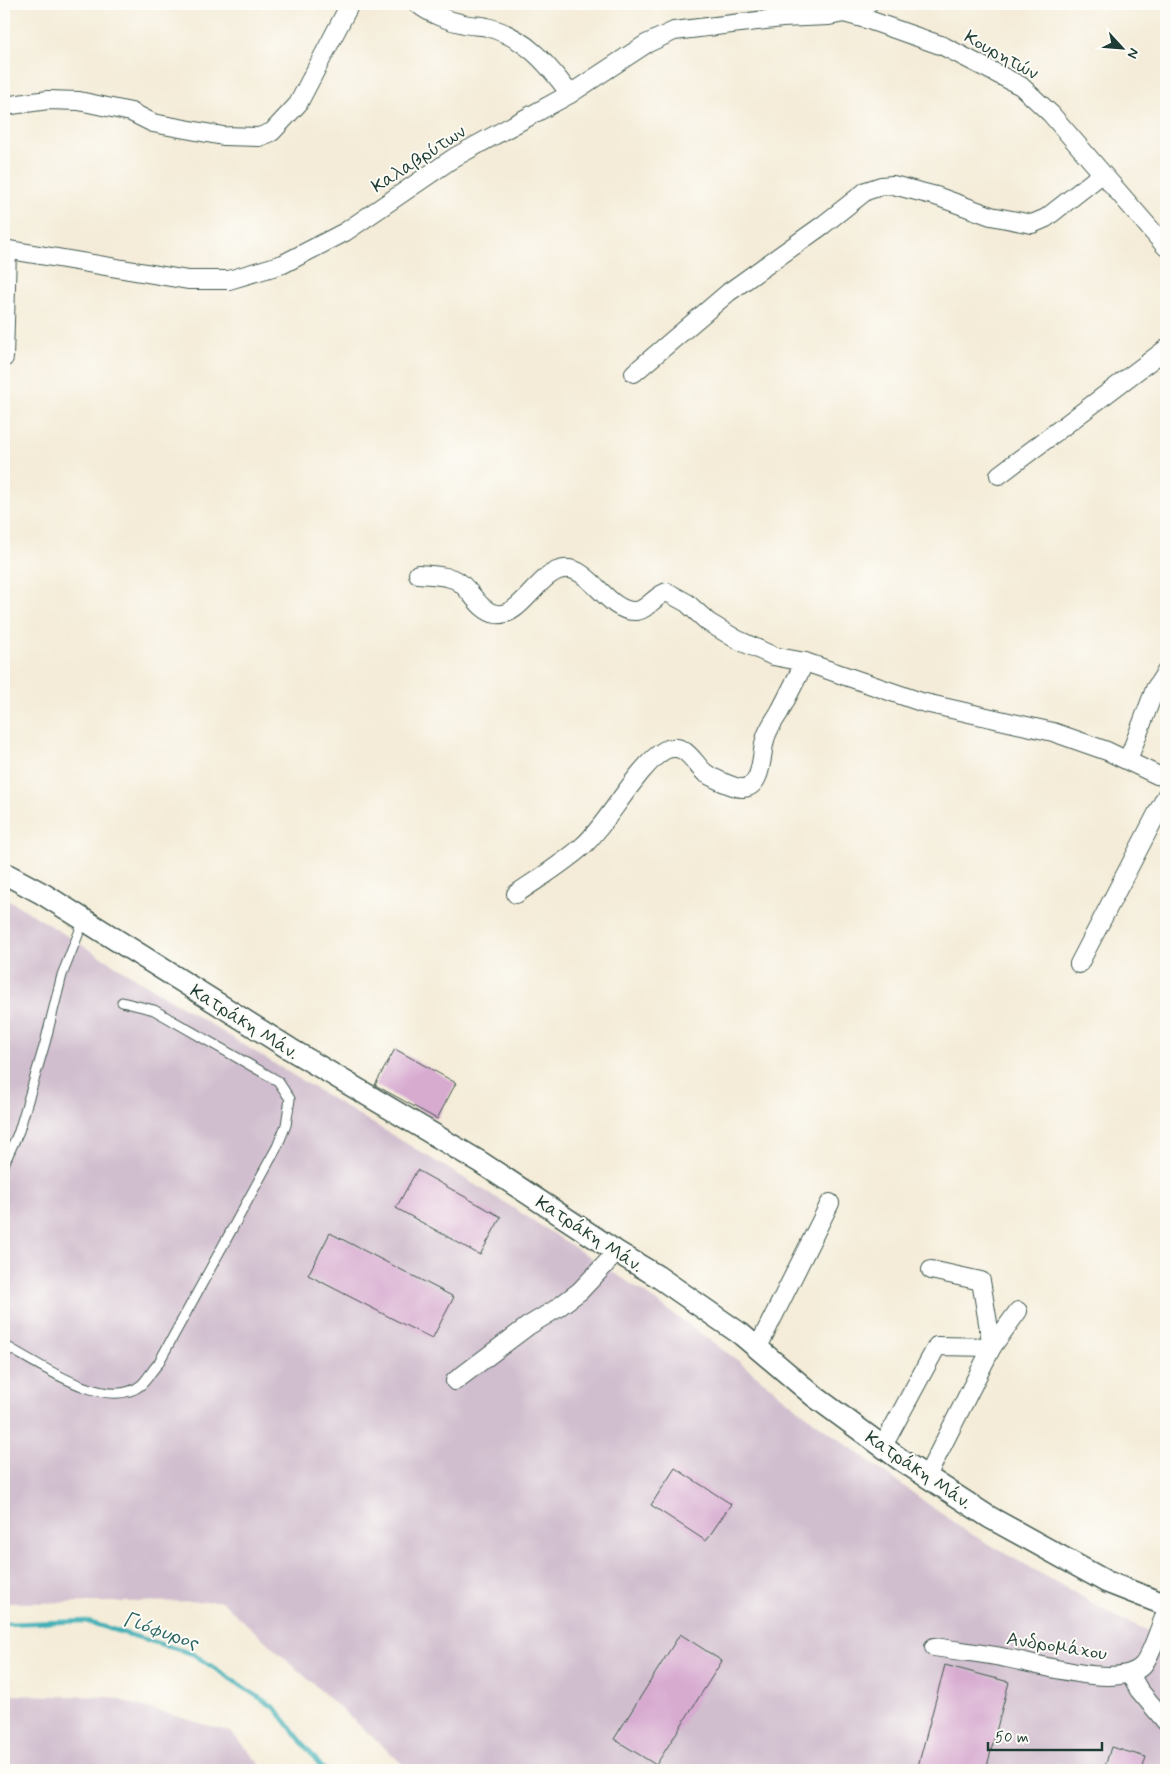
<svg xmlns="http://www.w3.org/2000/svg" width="1170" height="1774" font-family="Mynerve,sans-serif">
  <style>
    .industrial { fill: #d0bdce }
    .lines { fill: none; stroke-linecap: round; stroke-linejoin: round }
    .stream { stroke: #3eafb6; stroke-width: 4.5 }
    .building { fill: #d7aad0 }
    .service-casing { stroke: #3f574d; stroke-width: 11 }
    .minor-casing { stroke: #3f574d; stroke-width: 20 }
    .tertiary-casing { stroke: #3f574d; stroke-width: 24 }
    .service { stroke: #fff; stroke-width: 9 }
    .minor { stroke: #fff; stroke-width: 18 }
    .tertiary { stroke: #fff; stroke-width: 21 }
    .labels { text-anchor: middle; stroke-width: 4; stroke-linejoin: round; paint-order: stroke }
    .street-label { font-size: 19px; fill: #1f3d34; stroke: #fdfcf7 }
    .water-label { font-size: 20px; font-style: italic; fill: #2a6562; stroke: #fdfcf7 }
  </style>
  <rect width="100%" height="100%" fill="#fdfcf7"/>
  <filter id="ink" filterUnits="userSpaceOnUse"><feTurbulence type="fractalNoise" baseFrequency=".02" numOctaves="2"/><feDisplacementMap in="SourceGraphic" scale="10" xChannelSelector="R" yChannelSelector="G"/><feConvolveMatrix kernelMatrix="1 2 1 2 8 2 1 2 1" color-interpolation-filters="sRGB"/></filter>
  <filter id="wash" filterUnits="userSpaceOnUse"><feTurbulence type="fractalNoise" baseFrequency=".0096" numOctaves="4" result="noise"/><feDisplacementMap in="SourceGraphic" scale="20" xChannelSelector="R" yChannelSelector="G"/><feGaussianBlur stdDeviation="1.12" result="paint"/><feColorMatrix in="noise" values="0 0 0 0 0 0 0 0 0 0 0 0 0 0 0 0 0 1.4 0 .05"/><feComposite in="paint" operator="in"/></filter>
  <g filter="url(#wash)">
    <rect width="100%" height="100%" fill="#f4ecd8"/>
    <!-- industrial -->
    <g class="industrial">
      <path d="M4 897 309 1085 512 1207 639 1289 737 1360 803 1413 964 1530 1121 1619 1166 1638V1770H409L221 1601 4 1603Z"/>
      <path d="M4 1695 109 1697 231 1732 265 1770H4Z"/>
    </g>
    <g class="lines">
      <!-- stream -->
      <path class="stream" d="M4 1624 85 1621 193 1654 275 1708 324 1770"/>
    </g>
    <g id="blocks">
      <!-- building -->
      <g class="building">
        <path d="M395 1049 456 1083 437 1119 375 1085Z"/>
        <path d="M417 1170 501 1217 480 1255 396 1208Z"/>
        <path d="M330 1233 454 1297 432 1339 308 1275Z"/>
        <path d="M675 1468 731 1504 706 1541 651 1505Z"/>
        <path d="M680 1634 722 1661 656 1765 614 1739Z"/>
        <path d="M945 1665 1009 1682 986 1770H917Z"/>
        <path d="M1111 1747 1146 1757 1142 1770H1104Z"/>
      </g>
    </g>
  </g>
  <g filter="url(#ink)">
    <use href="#blocks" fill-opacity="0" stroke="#3f574d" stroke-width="1"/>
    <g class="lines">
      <defs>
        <g id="service">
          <path d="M4 1164 19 1131 45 1043 62 975 84 920"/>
          <path d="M4 1345C36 1362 107 1413 141 1385 147 1380 152 1370 158 1364L277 1147 286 1125 290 1099 278 1081 154 1010 122 1002"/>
        </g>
        <g id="minor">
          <path d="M418 4C430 14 449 21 464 24 471 26 480 25 487 27 525 37 547 63 570 94"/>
          <path d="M844 13 866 19 943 46 1021 86 1051 114 1166 247"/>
          <path d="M4 106 48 100 79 101 131 112 153 123 223 136 259 137 272 132 298 104 350 4"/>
          <path d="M4 249 188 280H229L283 264 345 232 455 157 570 94 646 44 674 31 782 18 829 16 844 13 868 4"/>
          <path d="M4 358 7 250"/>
          <path d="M634 373 729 292 823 225 866 191 881 186 893 185 936 196 991 216 1032 224 1046 218 1102 174"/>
          <path d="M999 475 1166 349"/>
          <path d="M418 574C429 575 445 575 456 580 471 588 478 611 496 614 521 618 539 571 564 569 590 566 607 612 635 611 647 611 655 595 667 592L687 603 708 622 736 639 773 656 805 662 921 702 1053 732 1107 751 1157 775 1166 777"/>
          <path d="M1128 760 1155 689 1166 672"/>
          <path d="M516 894C539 878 563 864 584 845 609 822 639 764 665 750 685 741 693 762 704 772 710 777 736 789 743 788 763 787 761 753 765 740 767 730 774 721 779 713 788 696 796 679 805 662"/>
          <path d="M1079 964 1166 796"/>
          <path d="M931 1270 981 1281 992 1347"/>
          <path d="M758 1347 830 1203"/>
          <path d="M455 1381 528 1326 556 1309 580 1291 617 1252"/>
          <path d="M883 1446 937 1346 992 1347"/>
          <path d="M927 1476 992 1347 1018 1311"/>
          <path d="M934 1647C958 1651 982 1653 1006 1658 1036 1663 1120 1691 1143 1665 1151 1656 1161 1624 1166 1612"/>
          <path d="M1130 1674 1139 1690 1166 1722"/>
        </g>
        <path id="tertiary" d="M4 873 43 894 290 1049 480 1162 617 1252 657 1276 742 1335 814 1396 901 1460 989 1517 1107 1582 1166 1605"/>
      </defs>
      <!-- service casing -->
      <use href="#service" class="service-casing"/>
      <!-- minor casing -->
      <use href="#minor" class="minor-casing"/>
      <!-- tertiary casing -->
      <use href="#tertiary" class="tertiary-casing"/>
      <!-- service -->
      <use href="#service" class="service"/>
      <!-- minor -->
      <use href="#minor" class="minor"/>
      <!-- tertiary -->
      <use href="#tertiary" class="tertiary"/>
    </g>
  </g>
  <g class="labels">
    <!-- street labels -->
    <g class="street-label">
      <text transform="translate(1002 54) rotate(29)" y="7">Κουρητών</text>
      <text transform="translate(418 158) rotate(-33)" y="7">Καλαβρύτων</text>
      <text transform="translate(245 1021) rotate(32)" y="7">Κατράκη Μάν.</text>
      <text transform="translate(590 1233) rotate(33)" y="7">Κατράκη Μάν.</text>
      <text transform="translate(919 1469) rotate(34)" y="7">Κατράκη Μάν.</text>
      <text transform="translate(1057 1645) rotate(9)" y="7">Ανδρομάχου</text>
    </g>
    <!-- water labels -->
    <g class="water-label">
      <text transform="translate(161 1630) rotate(19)" y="7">Γιόφυρος</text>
    </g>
  </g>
  <!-- margin -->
  <rect width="1170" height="1774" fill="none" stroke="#fdfcf7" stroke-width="20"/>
  <!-- north arrow -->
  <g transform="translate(1122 48) rotate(116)" stroke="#fdfcf7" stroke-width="4" paint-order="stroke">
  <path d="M0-4L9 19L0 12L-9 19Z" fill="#1f3d34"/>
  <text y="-8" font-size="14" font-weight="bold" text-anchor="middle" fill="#1f3d34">N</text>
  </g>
  <!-- scale -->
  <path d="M988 1742v8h114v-8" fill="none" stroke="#1f3d34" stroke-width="2.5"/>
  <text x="995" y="1742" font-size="15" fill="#1f3d34" stroke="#fdfcf7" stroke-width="4" paint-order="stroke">50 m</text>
</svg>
